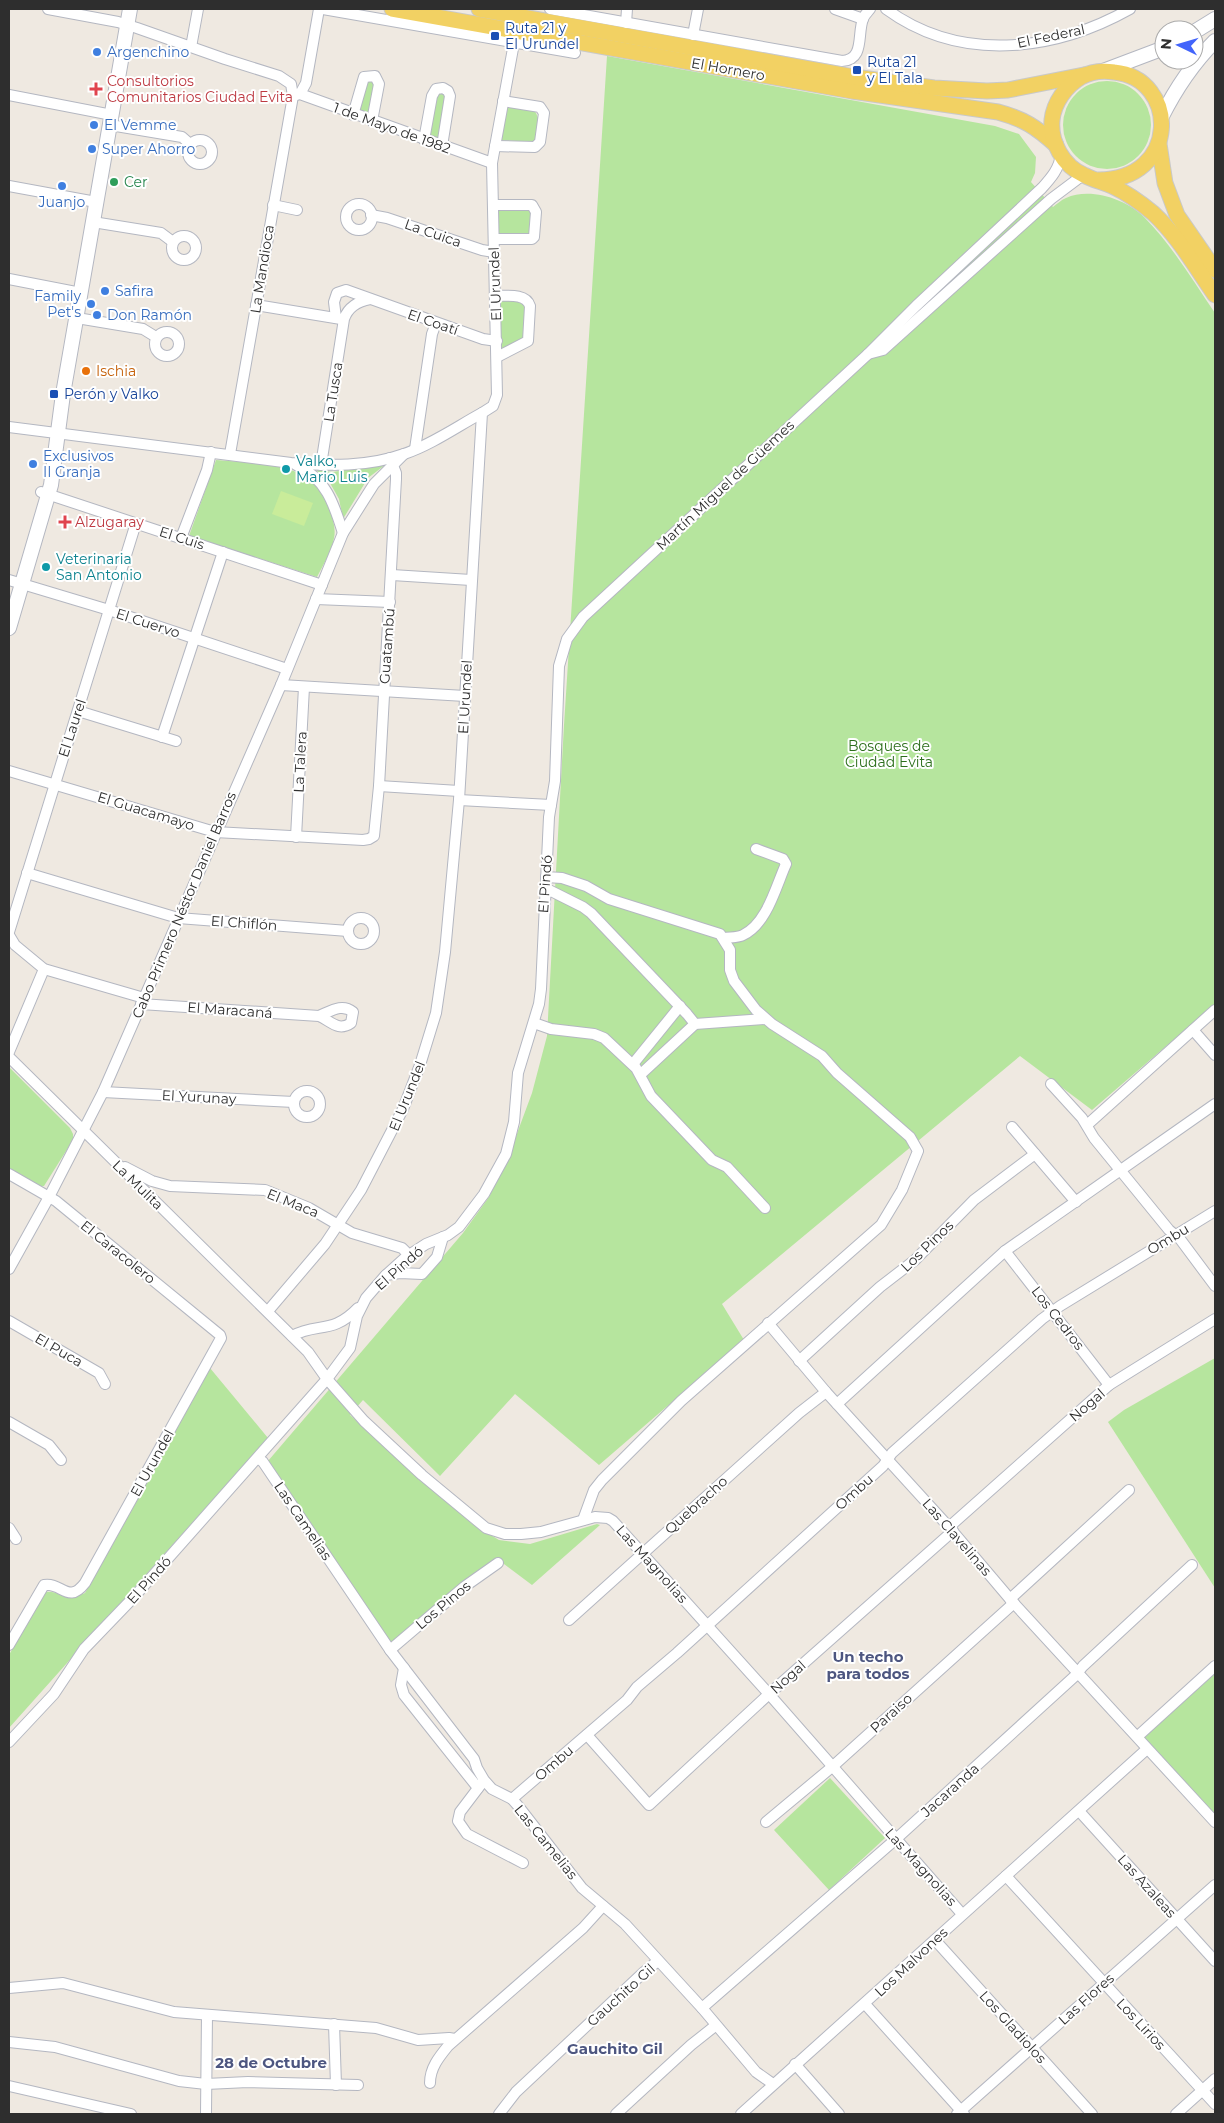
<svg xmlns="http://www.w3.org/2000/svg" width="1224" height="2123" font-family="Montserrat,sans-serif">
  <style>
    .green { fill: #b6e59e }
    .pitch { fill: #c9ec9a }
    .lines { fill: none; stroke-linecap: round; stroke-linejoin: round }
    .street-casing { stroke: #b4b7c1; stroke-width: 12 }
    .secondary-casing { stroke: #b4b7c1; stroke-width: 16 }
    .primary-casing { stroke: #c9c9c9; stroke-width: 17 }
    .street { stroke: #fff; stroke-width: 10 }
    .secondary { stroke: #fff; stroke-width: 14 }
    .primary { stroke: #f2d163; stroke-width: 15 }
    .transit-dot { fill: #1a4fb4; stroke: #fff; stroke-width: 2 }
    .shop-dot { fill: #3f7fe0; stroke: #fff; stroke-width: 2 }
    .health-dot { fill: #e0444e; stroke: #fff; stroke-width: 2 }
    .leisure-dot { fill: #2e9e5b; stroke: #fff; stroke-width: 2 }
    .food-dot { fill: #e8710a; stroke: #fff; stroke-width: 2 }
    .culture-dot { fill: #0f9aa8; stroke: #fff; stroke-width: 2 }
    .labels { text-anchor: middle; stroke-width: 4; stroke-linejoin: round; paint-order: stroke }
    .transit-label { font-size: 14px; fill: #164399; stroke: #fff; text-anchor: start }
    .street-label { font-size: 14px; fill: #2e2e2e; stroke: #fff }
    .shop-label { font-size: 14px; fill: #366cbe; stroke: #fff; text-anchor: start }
    .health-label { font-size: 14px; fill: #be3a42; stroke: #fff; text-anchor: start }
    .leisure-label { font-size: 14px; fill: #27864d; stroke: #fff; text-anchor: start }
    .food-label { font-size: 14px; fill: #c56008; stroke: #fff; text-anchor: start }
    .culture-label { font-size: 14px; fill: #0d838f; stroke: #fff; text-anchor: start }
    .park-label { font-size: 14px; fill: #2c6e1b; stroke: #fff }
    .neighbourhood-label { font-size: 15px; font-weight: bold; fill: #4d5680; stroke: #fff }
  </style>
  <rect width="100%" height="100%" fill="#efe9e1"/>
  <!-- green -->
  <g class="green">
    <path d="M607 56 995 126 1019 134 1036 157 1035 173 1031 182 1053 207C1057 204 1061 200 1066 198 1090 187 1126 199 1144 217 1172 245 1193 281 1215 313V1004L1092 1110 1020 1056 722 1304 744 1340 599 1465 515 1394 440 1476 363 1400 350 1415 471 1523 499 1540 530 1544 597 1524 600 1525 532 1585 496 1558 392 1642 388 1639 268 1461 463 1233 489 1197 512 1147 532 1093 547 1036 564 725Z"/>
    <path d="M367 79 374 82 368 115 358 113Z"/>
    <circle cx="1107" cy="125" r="44"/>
    <path d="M439 91 446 96 437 142 427 138 435 96Z"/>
    <path d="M508 106 534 110C541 120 539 128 537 139L533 142 499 140 505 107Z"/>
    <path d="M527 208 531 212 529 234 497 235 496 210Z"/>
    <path d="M498 300H522L525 302 526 337 501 350Z"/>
    <path d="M216 460C259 464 315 459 330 511 333 519 336 529 334 538 332 551 323 565 317 577L189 536Z"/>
    <path d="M384 463 385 465 368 478 343 519 339 499 330 483 316 470 333 472Z"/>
    <path d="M9 1067 70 1128 73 1134V1140L44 1186H40L9 1168Z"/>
    <path d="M1215 1358V1588L1108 1422 1124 1410Z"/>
    <path d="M210 1368 268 1438 9 1728V1655L44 1592C62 1590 64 1603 85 1593Z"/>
    <path d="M1215 1672V1816L1143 1737Z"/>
    <path d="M830 1778 885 1838 829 1890 774 1830Z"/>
  </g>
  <!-- pitch -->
  <path class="pitch" d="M281 491 313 503 304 526 272 514Z"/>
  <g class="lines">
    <defs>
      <g id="street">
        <path d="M48 9 118 22 137 28 225 59 279 76 291 84 293 96 230 454"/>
        <path d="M323 9 575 53"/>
        <path d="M550 9 842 61C865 60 857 34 863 19 864 15 868 12 870 9"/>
        <path d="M835 9 863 19"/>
        <path d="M886 9C960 63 1053 52 1130 9"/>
        <path d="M626 23 627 9"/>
        <path d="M693 35 698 9"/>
        <path d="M191 47 198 9"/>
        <path d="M300 94 306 83 319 9"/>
        <path d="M9 95 112 115"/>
        <path d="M293 96 300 94 492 163"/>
        <path d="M353 115 364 77 375 76 379 84 372 121"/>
        <path d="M110 125 182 137 190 144"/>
        <circle cx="200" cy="152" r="12"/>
        <path d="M424 140 432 96 436 89 443 88 448 91 450 96 442 146"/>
        <path d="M495 146 535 147 540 142 544 113 540 107 503 101"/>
        <path d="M9 186 96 202"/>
        <circle cx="359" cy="217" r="13"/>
        <path d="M273 205 297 210"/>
        <path d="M493 205H532L536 212 534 237 532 239H494"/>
        <path d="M371 215 387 218 482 250 494 252"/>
        <path d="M93 222 161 233 173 242"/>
        <circle cx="184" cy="248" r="12"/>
        <path d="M9 279 81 293"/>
        <path d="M495 296C507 296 526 293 530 306L528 341 497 357"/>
        <path d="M256 305 341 319"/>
        <path d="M77 318 143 329 156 337"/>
        <path d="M336 318 334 302 337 293 346 290 483 339 497 341"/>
        <circle cx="167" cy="344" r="12"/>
        <path d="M868 354 883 350 1051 199 1083 175"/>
        <path d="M9 427 291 463C329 466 368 467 404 454 431 445 458 426 482 413"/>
        <path d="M415 449 432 334 436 323"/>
        <path d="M296 465C326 478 334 504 343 533"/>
        <path d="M321 465 344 319C348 307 359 301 370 299"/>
        <path d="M41 492 322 585"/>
        <path d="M181 538 207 470 211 452"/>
        <path d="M392 575 471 580"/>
        <path d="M9 580 109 610 287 669"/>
        <path d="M316 599 390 602"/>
        <path d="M281 685 465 696"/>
        <path d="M78 711 176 741"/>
        <path d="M162 737 223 552"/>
        <path d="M9 771 215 832 363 840 369 839 374 836 379 786 396 479V473L390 458"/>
        <path d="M379 786 459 791"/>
        <path d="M459 800 551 805"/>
        <path d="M296 837 304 687"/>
        <path d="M27 873 178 918 348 931"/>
        <path d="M546 877 562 878 586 886 609 899 720 934 730 950V970L734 981 756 1010 772 1024 822 1056 837 1073 910 1137 918 1151 902 1190 881 1225 681 1401 602 1480 594 1490 583 1520"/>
        <path d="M545 888 583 907 591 913 687 1014 695 1024"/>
        <circle cx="361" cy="931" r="13"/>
        <path d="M9 932 136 523"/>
        <path d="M9 935 15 945 44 969 144 998"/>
        <path d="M724 938C730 937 738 938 743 935 767 924 776 886 786 864L783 859 756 849"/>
        <path d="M141 1004 319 1016C331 1021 338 1032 351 1023L353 1012C342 1003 331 1011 319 1016"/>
        <path d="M534 1023 551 1029 594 1034 604 1038 636 1068 651 1096 712 1160 727 1167 765 1208"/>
        <path d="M1193 1030 1215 1055"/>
        <path d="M9 1052 44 969"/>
        <path d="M9 1057 308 1352 327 1379 364 1421 422 1475 486 1528 505 1534H521L541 1532 595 1517 608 1518 613 1521 769 1694 962 1914"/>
        <path d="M633 1064 680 1006"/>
        <path d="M641 1074 695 1024 765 1019"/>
        <path d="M1051 1084 1082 1118 1094 1138 1169 1230 1180 1239 1215 1286"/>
        <circle cx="307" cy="1104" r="13"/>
        <path d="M103 1092 294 1102"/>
        <path d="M1087 1125 1215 1010"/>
        <path d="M1012 1127 1076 1202"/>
        <path d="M125 1167 152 1181 170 1186 265 1190 309 1208 352 1233 402 1248 409 1255"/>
        <path d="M9 1174 56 1201 220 1335 221 1338 85 1583C68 1605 62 1582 44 1585L9 1645"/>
        <path d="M1005 1251 1109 1385"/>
        <path d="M9 1269 49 1197 103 1092 281 685 343 533 374 484 404 454"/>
        <path d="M386 1275 400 1273 422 1274 437 1257 443 1237"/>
        <path d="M268 1311 325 1244 361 1190 403 1109 420 1065 436 1013 445 952 459 800 482 413 493 406 497 395 492 163 514 43"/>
        <path d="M9 1321 99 1373 105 1384"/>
        <path d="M768 1323 826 1392 949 1527 1010 1599 1215 1822"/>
        <path d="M292 1336C318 1322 332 1335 358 1308"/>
        <path d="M799 1361 880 1287 915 1260 974 1200 1035 1154"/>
        <path d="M837 1404 1005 1251 1215 1104"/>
        <path d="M9 1422 49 1445 61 1460"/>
        <path d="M258 1458 263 1462 390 1650 474 1759 477 1768 484 1780 492 1789 512 1799 519 1807 582 1888 625 1924 702 2008 756 2072 773 2084"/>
        <path d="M949 1527 1109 1385 1215 1319"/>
        <path d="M9 1528 16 1539"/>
        <path d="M1010 1599 1129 1490"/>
        <path d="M569 1620 799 1413 826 1392"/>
        <path d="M390 1650 464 1587 498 1563"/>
        <path d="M404 1668 401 1685 404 1695 478 1788"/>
        <path d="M587 1735 649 1805 769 1694 953 1531"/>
        <path d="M1138 1736 1215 1666"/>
        <path d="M9 1742 54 1694 84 1649 133 1598 327 1379 350 1348 357 1316 366 1298 385 1276 406 1257 426 1244 448 1235 459 1227 484 1194 506 1154 514 1122 518 1073 539 1004 541 989 549 817 555 781 559 666 567 639 583 617 867 355 916 306 1042 188C1051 178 1059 169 1061 155"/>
        <path d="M482 1783 460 1812 458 1821 467 1834 523 1863"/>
        <path d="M512 1799 627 1700 637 1687 677 1653 883 1466 892 1453 1042 1319 1060 1306 1215 1211"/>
        <path d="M1079 1811 1215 1961"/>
        <path d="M766 1822 832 1767 1014 1603"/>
        <path d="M1006 1876 1215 2104"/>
        <path d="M935 1940 1092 2114"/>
        <path d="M9 1988 63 1983 174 2012 376 2028 418 2040 449 2038 455 2039"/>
        <path d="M865 2004 964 2114"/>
        <path d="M702 2008 896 1839 1075 1676 1083 1666 1192 1565"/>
        <path d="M334 2024 336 2085"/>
        <path d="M9 2042 55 2047 179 2081 206 2084 248 2082 358 2085"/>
        <path d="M795 2064 839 2114"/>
        <path d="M430 2083C430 2068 439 2057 448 2046L583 1928 603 1906"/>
        <path d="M9 2086 131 2114"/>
        <path d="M206 2114 207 2015"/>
        <path d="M499 2114 516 2092 644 1972 658 1961"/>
        <path d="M616 2114 691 2045 715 2026"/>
        <path d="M741 2114 1147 1749"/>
        <path d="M957 2114 1215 1885"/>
        <path d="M1176 2114 1215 2079"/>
      </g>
      <g id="secondary">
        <path d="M1194 32 1215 19"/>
        <path d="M1103 71 1164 48"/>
        <path d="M1161 118C1176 88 1192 64 1215 41"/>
        <path d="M9 628 51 485 63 394 130 9"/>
      </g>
      <g id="primary">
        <path d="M392 9 852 91 998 112C1024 119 1036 127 1056 145"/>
        <path d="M479 9 854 77 934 88 987 91 1008 90 1084 75"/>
        <path d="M1159 144 1165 183 1177 215 1215 270"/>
        <path d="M1097 180C1181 181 1179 78 1114 72 1102 70 1092 71 1081 77 1066 86 1054 102 1052 120 1050 142 1063 166 1084 175 1093 180 1103 182 1112 186 1127 193 1141 203 1153 213 1178 236 1196 268 1215 295"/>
      </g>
    </defs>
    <!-- street casing -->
    <use href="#street" class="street-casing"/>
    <!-- secondary casing -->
    <use href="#secondary" class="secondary-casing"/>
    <!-- primary casing -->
    <use href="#primary" class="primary-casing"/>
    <!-- street -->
    <use href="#street" class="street"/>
    <!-- secondary -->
    <use href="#secondary" class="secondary"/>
    <!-- primary -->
    <use href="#primary" class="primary"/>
  </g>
  <!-- markers -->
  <g class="transit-dot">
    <rect x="490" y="31" width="10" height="10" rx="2.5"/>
    <rect x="852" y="65" width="10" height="10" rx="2.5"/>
    <rect x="49" y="389" width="10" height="10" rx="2.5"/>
  </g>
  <g class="shop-dot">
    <circle cx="97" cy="52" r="5"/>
    <circle cx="94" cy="125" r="5"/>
    <circle cx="92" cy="149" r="5"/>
    <circle cx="62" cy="186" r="5"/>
    <circle cx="105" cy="291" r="5"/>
    <circle cx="91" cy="304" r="5"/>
    <circle cx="97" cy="315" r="5"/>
    <circle cx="33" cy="464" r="5"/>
  </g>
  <g class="health-dot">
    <path d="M93.5 81.5h5v5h5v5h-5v5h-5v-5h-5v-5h5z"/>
    <path d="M62.5 514.5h5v5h5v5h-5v5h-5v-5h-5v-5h5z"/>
  </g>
  <circle class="leisure-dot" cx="114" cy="182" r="5"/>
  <circle class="food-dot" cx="86" cy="371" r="5"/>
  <g class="culture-dot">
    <circle cx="286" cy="469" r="5"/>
    <circle cx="46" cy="567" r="5"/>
  </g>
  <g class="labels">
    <!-- transit labels -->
    <g class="transit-label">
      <text x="505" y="33">Ruta 21 y<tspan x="505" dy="16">El Urundel</tspan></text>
      <text x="867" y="67">Ruta 21<tspan x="867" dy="16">y El Tala</tspan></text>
      <text x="64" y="399">Perón y Valko</text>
    </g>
    <!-- street labels -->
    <g class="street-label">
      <text transform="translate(1051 36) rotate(-12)" y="5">El Federal</text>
      <text transform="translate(728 69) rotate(10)" y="5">El Hornero</text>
      <text transform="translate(392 128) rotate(20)" y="5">1 de Mayo de 1982</text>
      <text transform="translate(433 233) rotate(19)" y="5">La Cuica</text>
      <text transform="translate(262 269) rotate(-81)" y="5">La Mandioca</text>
      <text transform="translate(495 284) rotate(-92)" y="5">El Urundel</text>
      <text transform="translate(433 322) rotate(19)" y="5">El Coatí</text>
      <text transform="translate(333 392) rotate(-81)" y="5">La Tusca</text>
      <text transform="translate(725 485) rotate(-43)" y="5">Martín Miguel de Güemes</text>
      <text transform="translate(182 538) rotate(18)" y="5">El Cuis</text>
      <text transform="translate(148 623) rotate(18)" y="5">El Cuervo</text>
      <text transform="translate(387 646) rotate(-86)" y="5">Guatambú</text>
      <text transform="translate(465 697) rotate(-87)" y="5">El Urundel</text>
      <text transform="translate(72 728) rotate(-72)" y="5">El Laurel</text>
      <text transform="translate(300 762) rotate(-87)" y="5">La Talera</text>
      <text transform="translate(146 811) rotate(17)" y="5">El Guacamayo</text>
      <text transform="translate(545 884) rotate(-86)" y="5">El Pindó</text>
      <text transform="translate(184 905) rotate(-67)" y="5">Cabo Primero Néstor Daniel Barros</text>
      <text transform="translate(244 923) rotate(4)" y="5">El Chiflón</text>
      <text transform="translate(230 1010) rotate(4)" y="5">El Maracaná</text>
      <text transform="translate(407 1096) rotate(-68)" y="5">El Urundel</text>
      <text transform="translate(199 1097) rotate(3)" y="5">El Yurunay</text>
      <text transform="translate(138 1185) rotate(44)" y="5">La Mulita</text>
      <text transform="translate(293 1203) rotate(22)" y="5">El Maca</text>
      <text transform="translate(1168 1239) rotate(-31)" y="5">Ombu</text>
      <text transform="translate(927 1246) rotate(-44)" y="5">Los Pinos</text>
      <text transform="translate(118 1252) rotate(39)" y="5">El Caracolero</text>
      <text transform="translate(399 1268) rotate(-41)" y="5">El Pindó</text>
      <text transform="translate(1058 1318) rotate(52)" y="5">Los Cedros</text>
      <text transform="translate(59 1350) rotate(30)" y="5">El Puca</text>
      <text transform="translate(1087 1405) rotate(-41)" y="5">Nogal</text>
      <text transform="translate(152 1463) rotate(-61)" y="5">El Urundel</text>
      <text transform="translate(854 1492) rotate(-42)" y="5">Ombu</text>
      <text transform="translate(696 1505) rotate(-42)" y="5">Quebracho</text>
      <text transform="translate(303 1521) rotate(56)" y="5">Las Camelias</text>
      <text transform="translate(957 1537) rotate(49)" y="5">Las Clavelinas</text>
      <text transform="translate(652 1564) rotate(48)" y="5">Las Magnolias</text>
      <text transform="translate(149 1580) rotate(-48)" y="5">El Pindó</text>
      <text transform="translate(443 1605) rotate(-40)" y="5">Los Pinos</text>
      <text transform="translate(788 1677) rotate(-42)" y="5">Nogal</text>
      <text transform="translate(891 1713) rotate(-42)" y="5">Paraiso</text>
      <text transform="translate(554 1763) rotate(-41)" y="5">Ombu</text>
      <text transform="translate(950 1790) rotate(-42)" y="5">Jacaranda</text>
      <text transform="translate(546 1842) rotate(51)" y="5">Las Camelias</text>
      <text transform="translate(921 1867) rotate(48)" y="5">Las Magnolias</text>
      <text transform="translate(1147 1886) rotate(48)" y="5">Las Azaleas</text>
      <text transform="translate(911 1962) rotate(-43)" y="5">Los Malvones</text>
      <text transform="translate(621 1995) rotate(-42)" y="5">Gauchito Gil</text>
      <text transform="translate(1086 1999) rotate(-42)" y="5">Las Flores</text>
      <text transform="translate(1141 2024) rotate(47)" y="5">Los Lirios</text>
      <text transform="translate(1013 2027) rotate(48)" y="5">Los Gladiolos</text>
    </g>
    <!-- shop labels -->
    <g class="shop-label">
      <text x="107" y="57">Argenchino</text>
      <text x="104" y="130">El Vemme</text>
      <text x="102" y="154">Super Ahorro</text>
      <text x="62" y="207" text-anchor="middle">Juanjo</text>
      <text x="115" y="296">Safira</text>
      <text x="81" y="301" text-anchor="end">Family<tspan x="81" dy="16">Pet's</tspan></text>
      <text x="107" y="320">Don Ramón</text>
      <text x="43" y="461">Exclusivos<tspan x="43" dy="16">II Granja</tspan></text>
    </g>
    <!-- health labels -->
    <g class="health-label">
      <text x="107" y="86">Consultorios<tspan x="107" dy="16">Comunitarios Ciudad Evita</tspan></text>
      <text x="75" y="527">Alzugaray</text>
    </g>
    <!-- leisure labels -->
    <g class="leisure-label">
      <text x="124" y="187">Cer</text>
    </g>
    <!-- food labels -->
    <g class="food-label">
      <text x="96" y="376">Ischia</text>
    </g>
    <!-- culture labels -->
    <g class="culture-label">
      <text x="296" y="466">Valko,<tspan x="296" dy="16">Mario Luis</tspan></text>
      <text x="56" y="564">Veterinaria<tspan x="56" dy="16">San Antonio</tspan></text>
    </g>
    <!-- park labels -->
    <g class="park-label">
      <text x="889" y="751">Bosques de<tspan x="889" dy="16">Ciudad Evita</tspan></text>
    </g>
    <!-- neighbourhood labels -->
    <g class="neighbourhood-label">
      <text x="868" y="1662">Un techo<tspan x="868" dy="17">para todos</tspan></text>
      <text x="615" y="2054">Gauchito Gil</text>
      <text x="271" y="2068">28 de Octubre</text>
    </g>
  </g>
  <!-- border -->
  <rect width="1224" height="2123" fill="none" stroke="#2e2e2e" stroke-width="20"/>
  <!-- north arrow -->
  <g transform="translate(1179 45) rotate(275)"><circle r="24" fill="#ffffff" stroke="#ababab"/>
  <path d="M0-4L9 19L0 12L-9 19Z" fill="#4264fb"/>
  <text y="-8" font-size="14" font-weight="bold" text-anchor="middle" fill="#2e2e2e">N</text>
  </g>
</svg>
